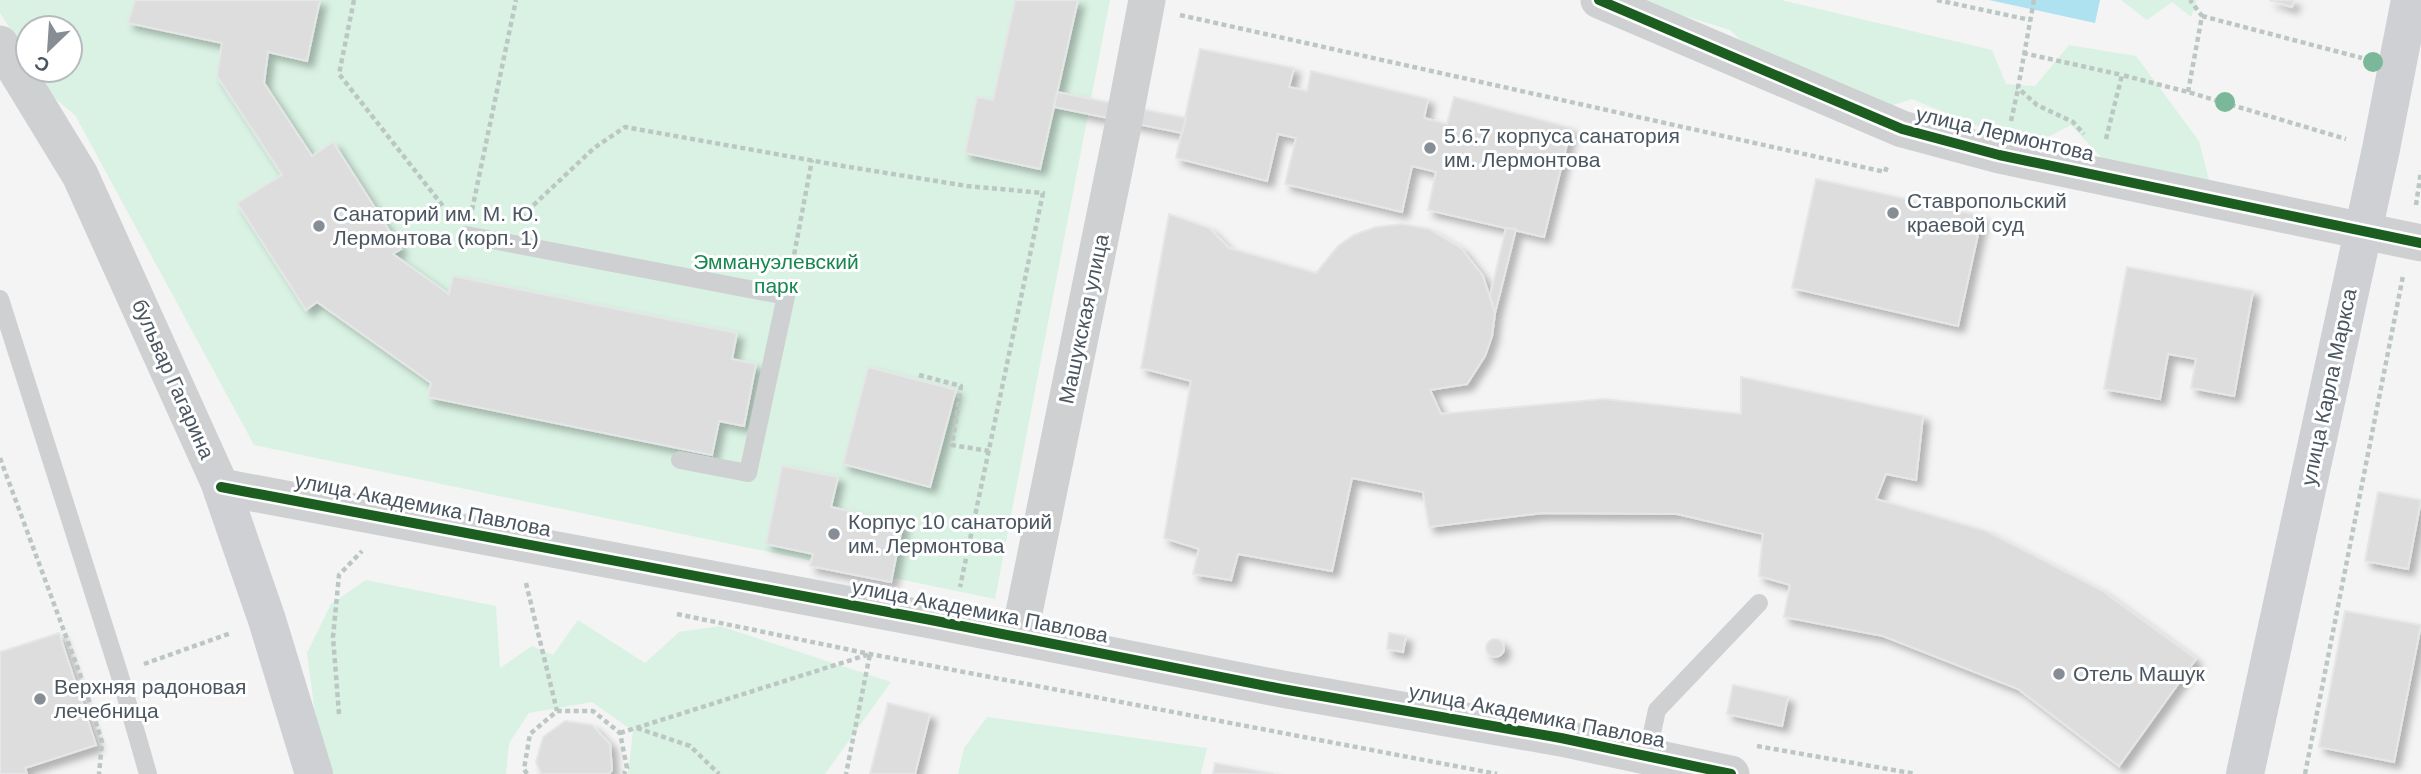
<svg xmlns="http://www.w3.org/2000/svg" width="2421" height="774" font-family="Helvetica,sans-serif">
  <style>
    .green { fill: #d9f2e3 }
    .water { fill: #aee2f0 }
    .building { fill: #ddddde; stroke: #e5e6e7; stroke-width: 2; filter: url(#shadow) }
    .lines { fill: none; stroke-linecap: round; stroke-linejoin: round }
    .path { stroke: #bcc7c4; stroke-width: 4.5; stroke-dasharray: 5 3.5; stroke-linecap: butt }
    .lane { stroke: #ced0d2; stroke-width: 18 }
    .street { stroke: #ced0d2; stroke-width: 37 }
    .secondary { stroke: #ced0d4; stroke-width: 38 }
    .cycleway-casing { stroke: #fff; stroke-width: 15 }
    .cycleway { stroke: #1b5e20; stroke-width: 10 }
    .tree { fill: #7ab899 }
    .poi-dot { fill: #868d94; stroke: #fff; stroke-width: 2.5 }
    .labels { text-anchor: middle; stroke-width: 6; stroke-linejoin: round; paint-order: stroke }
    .street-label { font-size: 21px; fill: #4a5661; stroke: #fff }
    .poi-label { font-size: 21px; fill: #4a5661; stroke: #fff; text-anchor: start }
    .park-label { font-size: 21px; fill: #17864f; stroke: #fff }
  </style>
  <defs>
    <filter id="shadow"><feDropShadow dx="6" dy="6" stdDeviation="3.5" flood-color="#0004"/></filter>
  </defs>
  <rect width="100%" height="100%" fill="#f4f4f4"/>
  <!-- green -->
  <g class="green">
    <path d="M0 0H1110L995 599 254 445 75 115 52 96 36 70H70V28H28V57L0 13Z"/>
    <path d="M1633 0H1781L1992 50 2006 84 2035 86 2069 45 2136 56 2199 141 2211 188 2110 167 2071 125 2029 147 1912 99 1881 109 1771 67 1730 30Z"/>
    <path d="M2121 0H2197L2191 17 2172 2 2147 20Z"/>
    <path d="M366 580 496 606 500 668 532 646 553 655 578 620 645 663 679 632 720 626 891 682 825 774H628L633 731 592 702 529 713 509 743 506 774H323L307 653 331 604Z"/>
    <path d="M987 717 1207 748 1201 774H958L964 748Z"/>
  </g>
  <!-- water -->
  <path class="water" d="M1989 0H2100L2095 23Z"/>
  <!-- building -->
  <g class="building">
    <path d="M135 0H320L307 61 268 52 264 83 312 156 333 142 401 249 393 254 449 294 453 276 737 333 732 359 756 364 744 426 719 421 712 455 428 397 431 383 317 302 306 310 237 203 282 175 217 76 222 43 128 23Z"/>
    <path d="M1015 0H1078L1040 169 965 153 977 97 993 100Z"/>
    <path d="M2269 0H2294L2292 7Z"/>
    <path d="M1200 49 1294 68 1289 87 1307 91 1311 71 1428 99 1424 118 1447 124 1454 97 1571 128 1544 237 1428 210 1436 172 1412 166 1402 212 1285 184 1296 138 1278 134 1267 181 1176 158Z"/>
    <path d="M1057 92 1186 118 1182 133 1054 107Z"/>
    <path d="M1816 179 1982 216 1958 326 1792 288Z"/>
    <path d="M1169 214 1209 228 1229 248 1316 273 1338 246 1354 235 1376 227 1402 224 1429 229 1461 248 1483 276 1495 313 1492 336 1485 356 1467 384 1430 390 1441 414 1604 399 1741 414V377L1923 416 1916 480 1886 474 1876 499 1986 531 2101 590 2196 659 2119 766 2018 689 1883 636 1784 617 1790 585 1759 576 1763 534 1677 514 1543 513 1429 527 1423 492 1352 478 1332 571 1238 554 1231 580 1193 574 1199 549 1164 538 1191 381 1141 368Z"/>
    <path d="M1506 228 1516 229 1495 313 1490 296Z"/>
    <path d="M2127 267 2253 291 2234 396 2191 388 2196 359 2168 354 2160 399 2104 389Z"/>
    <path d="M868 367 956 390 930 487 843 464Z"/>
    <path d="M782 466 838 477 831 507 903 523 891 582 810 566 813 554 766 544Z"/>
    <path d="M2378 492 2421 500 2408 569 2365 561Z"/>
    <path d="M2345 611 2421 625 2394 762 2319 747Z"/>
    <path d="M59 633 96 745 25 768 27 774H0V652Z"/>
    <path d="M1389 633 1406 636 1403 652 1387 649Z"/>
    <circle cx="1495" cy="648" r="9"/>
    <path d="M1733 685 1788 697 1782 726 1727 714Z"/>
    <path d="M888 703 930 714 915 774H870Z"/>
    <path d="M565 721 592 725 610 744 612 770 609 774H541L536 762 543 737Z"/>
    <path d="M1215 763 1274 774H1213Z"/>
  </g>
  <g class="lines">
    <!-- path -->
    <g class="path">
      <path d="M354 0 339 74 450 215"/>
      <path d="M1937 0 2030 20"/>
      <path d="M2034 0 2018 88 2037 105 2073 122 2084 134"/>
      <path d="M1180 15 1885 172 1888 164"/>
      <path d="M2202 16 2362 58"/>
      <path d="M2023 53 2122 75"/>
      <path d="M2188 92 2202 16 2190 0"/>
      <path d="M2011 121 2018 89"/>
      <path d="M2106 139 2122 75 2188 92 2346 139"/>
      <path d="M2416 205 2421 171"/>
      <path d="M472 210 516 0"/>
      <path d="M521 217 594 148 625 127 843 166 967 186 1043 193 960 587"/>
      <path d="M791 271 812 160"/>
      <path d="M919 375 961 386 952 445 989 451"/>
      <path d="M0 458 84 685 102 742 99 774"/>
      <path d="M526 583 557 711"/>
      <path d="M677 614 870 654 1497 774"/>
      <path d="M144 664 231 633"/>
      <path d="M339 714 333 637 339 575 362 551"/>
      <path d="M637 728 690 746 719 774"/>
      <path d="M620 733 870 654 846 774"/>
      <path d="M1757 746 1916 774"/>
      <path d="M527 774 524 769 530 734 557 711H593L620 733 627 768 624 774"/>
      <path d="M2305 774 2403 276"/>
    </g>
    <!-- lane -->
    <g class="lane">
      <path d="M466 235 786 296 748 473 680 460"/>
      <path d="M0 299 119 673 148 774"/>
      <path d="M1647 756 1657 710 1759 603"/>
    </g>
    <!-- street -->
    <g class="street">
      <path d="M1599 0 1902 129 1999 155 2421 243"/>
      <path d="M0 44 80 175 221 487 931 620 1282 689 1561 738 1731 774"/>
      <path d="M1019 637 1122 131 1147 0"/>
    </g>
    <!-- secondary -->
    <g class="secondary">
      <path d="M221 487 267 620 314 774"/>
      <path d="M2245 774 2381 149 2410 0"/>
    </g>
    <defs>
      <g id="cycleway">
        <path d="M1599 0 1902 129 1999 155 2421 243"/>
        <path d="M221 487 931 620 1282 689 1561 738 1731 774"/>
      </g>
    </defs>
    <!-- cycleway casing -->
    <use href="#cycleway" class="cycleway-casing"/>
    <!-- cycleway -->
    <use href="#cycleway" class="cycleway"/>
  </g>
  <!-- trees -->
  <g class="tree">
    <circle cx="2373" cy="62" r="10"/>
    <circle cx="2225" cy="102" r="10"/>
  </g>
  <!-- markers -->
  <g class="poi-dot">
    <circle cx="1430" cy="148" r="7"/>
    <circle cx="1893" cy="213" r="7"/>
    <circle cx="319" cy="226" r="7"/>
    <circle cx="834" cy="534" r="7"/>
    <circle cx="2059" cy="674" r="7"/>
    <circle cx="40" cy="699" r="7"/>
  </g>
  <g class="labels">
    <!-- street labels -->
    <g class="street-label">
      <text transform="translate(2005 134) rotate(13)" y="7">улица Лермонтова</text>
      <text transform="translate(1084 319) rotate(-78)" y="7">Машукская улица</text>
      <text transform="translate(173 379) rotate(66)" y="7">бульвар Гагарина</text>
      <text transform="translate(2329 387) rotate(-78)" y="7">улица Карла Маркса</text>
      <text transform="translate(423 505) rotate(11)" y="7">улица Академика Павлова</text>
      <text transform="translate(980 611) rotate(11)" y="7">улица Академика Павлова</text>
      <text transform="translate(1537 716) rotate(11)" y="7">улица Академика Павлова</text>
    </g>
    <!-- poi labels -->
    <g class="poi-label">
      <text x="1444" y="143">5.6.7 корпуса санатория<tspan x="1444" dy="24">им. Лермонтова</tspan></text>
      <text x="1907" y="208">Ставропольский<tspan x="1907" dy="24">краевой суд</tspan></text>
      <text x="333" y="221">Санаторий им. М. Ю.<tspan x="333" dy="24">Лермонтова (корп. 1)</tspan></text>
      <text x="848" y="529">Корпус 10 санаторий<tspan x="848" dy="24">им. Лермонтова</tspan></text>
      <text x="2073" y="681">Отель Машук</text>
      <text x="54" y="694">Верхняя радоновая<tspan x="54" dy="24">лечебница</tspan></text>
    </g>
    <!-- park labels -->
    <g class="park-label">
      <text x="776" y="269">Эммануэлевский<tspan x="776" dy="24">парк</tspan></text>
    </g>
  </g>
  <!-- north arrow -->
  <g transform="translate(49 49) rotate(205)"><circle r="33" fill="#ffffff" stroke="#b7bbc0" stroke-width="2"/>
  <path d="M0-5L12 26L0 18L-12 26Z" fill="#868d94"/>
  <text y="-10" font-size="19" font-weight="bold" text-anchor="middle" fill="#4a5661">С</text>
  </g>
</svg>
